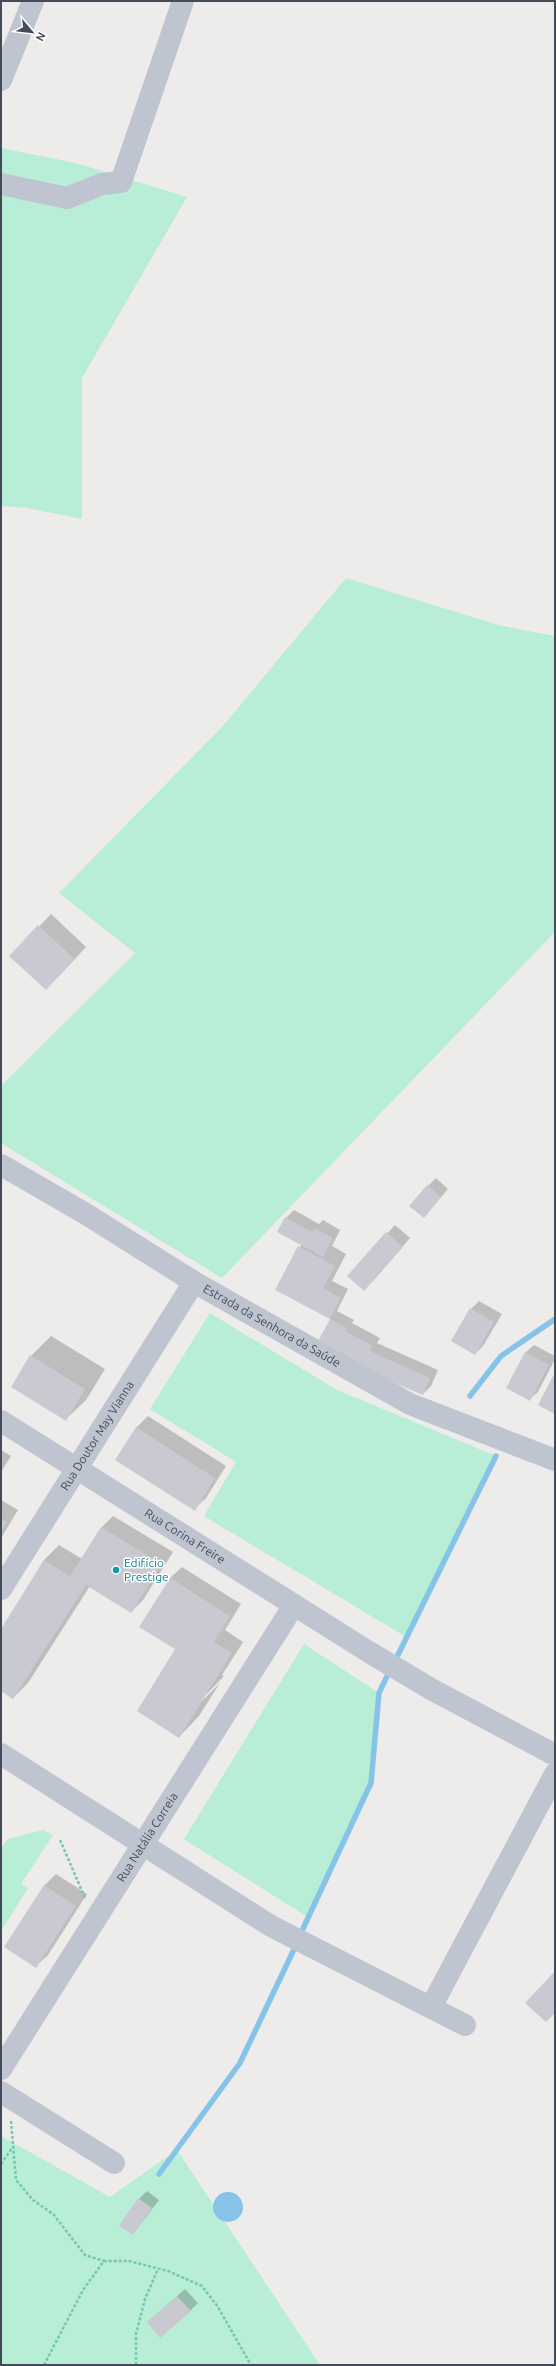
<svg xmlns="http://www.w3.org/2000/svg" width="556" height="2366" font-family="Ubuntu,sans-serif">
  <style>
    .green { fill: #b8edd6 }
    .water { fill: #86c3e9 }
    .shadow { fill: #0003 }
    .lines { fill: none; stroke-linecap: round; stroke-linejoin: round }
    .stream { stroke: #86c3e9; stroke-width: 5.5 }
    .building { fill: #c8c9d1 }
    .path { stroke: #72c9ae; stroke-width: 2.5; stroke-dasharray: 3 2; stroke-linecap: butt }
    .minor { stroke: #bec5d1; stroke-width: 22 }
    .culture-dot { fill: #0f9aa8; stroke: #fff; stroke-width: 1.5 }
    .labels { text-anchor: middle; stroke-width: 3; stroke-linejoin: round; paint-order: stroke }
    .street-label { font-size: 12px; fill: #444b58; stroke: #fff }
    .culture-label { font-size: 12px; fill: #0d838f; stroke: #fff; text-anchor: start }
  </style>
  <rect width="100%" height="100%" fill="#eeebeb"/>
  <!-- green -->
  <g class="green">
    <path d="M1 148 76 163 187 197 82 378V519L27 508 1 506Z"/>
    <path d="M346 578 498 625 555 636V932L222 1278 1 1143V1086L135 953 59 893 222 727Z"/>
    <path d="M210 1313 337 1390 496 1456 406 1637 204 1516 236 1462 150 1409Z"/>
    <path d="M304 1644 379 1693 371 1783 309 1918 184 1839Z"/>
    <path d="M43 1830 53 1835 21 1884 28 1888 1 1931V1848L8 1839Z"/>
    <path d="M1 2136 110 2197 177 2150 320 2365H1Z"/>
  </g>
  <!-- water -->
  <circle class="water" cx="228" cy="2207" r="15"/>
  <!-- shadow -->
  <g class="shadow">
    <path d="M51 914 86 947 58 977 11 956Z"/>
    <path d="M436 1178 448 1189 424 1217 428 1186Z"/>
    <path d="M294 1210 319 1224 323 1220 340 1230 332 1246 346 1254 332 1281 348 1289 337 1311 354 1320 352 1323 380 1338 377 1343 438 1370 431 1386 423 1394 317 1345 331 1319 276 1289 302 1244 286 1218Z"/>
    <path d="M395 1225 410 1238 372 1282 348 1276Z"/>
    <path d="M479 1301 502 1314 483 1346 475 1354 471 1309Z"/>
    <path d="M51 1336 105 1369 86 1400 65 1420 31 1356Z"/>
    <path d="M534 1345 555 1356V1359L538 1392 530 1399 508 1387 526 1352Z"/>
    <path d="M148 1416 226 1466 206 1498 194 1509 136 1428Z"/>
    <path d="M1 1450 11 1456 1 1472Z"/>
    <path d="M1 1500 18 1510 1 1538Z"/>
    <path d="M113 1516 173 1552 143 1600 131 1612 90 1586 28 1683 13 1698 1 1690V1631L44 1560 59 1545 82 1559 102 1527Z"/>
    <path d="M182 1567 241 1604 225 1630 243 1642 222 1675 224 1676 201 1700 202 1701 220 1683 199 1716 179 1737 176 1649 170 1578Z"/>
    <path d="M56 1874 87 1894 48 1955 36 1966 44 1886Z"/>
    <path d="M147 2191 159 2200 133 2234 139 2199Z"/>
    <path d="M185 2289 198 2303 190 2311 148 2322Z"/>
  </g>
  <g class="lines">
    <!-- stream -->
    <g class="stream">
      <path d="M470 1396 501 1356 555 1319"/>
      <path d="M394 1663 496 1456"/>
      <path d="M300 1935 371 1783 379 1693 390 1670"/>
      <path d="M159 2174 240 2063 297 1943"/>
    </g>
  </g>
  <!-- building -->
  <g class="building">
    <path d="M38 925 75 959 46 990 9 956Z"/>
    <path d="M427 1185 441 1197 424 1218 409 1206Z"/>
    <path d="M285 1217 312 1232 314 1228 333 1238 323 1257 277 1232Z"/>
    <path d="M386 1232 403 1247 364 1291 347 1276Z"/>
    <path d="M298 1246 335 1266 323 1288 341 1298 330 1319 275 1290Z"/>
    <path d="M470 1308 494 1322 475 1355 451 1341Z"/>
    <path d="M330 1319 347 1328 345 1331 373 1346 370 1351 430 1378 423 1395 359 1368 316 1345Z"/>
    <path d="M525 1352 549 1365 530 1401 506 1388Z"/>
    <path d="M30 1355 85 1389 66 1421 11 1387Z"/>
    <path d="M553 1376 555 1377V1414L538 1405Z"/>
    <path d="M136 1427 215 1478 195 1511 115 1460Z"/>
    <path d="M1 1518 7 1522 1 1532Z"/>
    <path d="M101 1527 162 1564 131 1613 86 1585 13 1699 1 1691V1629L44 1560 70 1576Z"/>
    <path d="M170 1578 230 1616 214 1642 232 1653 179 1738 137 1711 175 1649 139 1627Z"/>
    <path d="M44 1885 76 1906 36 1968 4 1947Z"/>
    <path d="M555 1971V2013L546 2022 525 2003Z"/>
    <path d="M138 2198 152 2208 133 2235 119 2226Z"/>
    <path d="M177 2296 191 2311 160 2338 147 2322Z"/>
  </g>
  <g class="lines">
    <!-- path -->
    <g class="path">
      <path d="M60 1840 85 1898"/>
      <path d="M11 2121 16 2180 33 2200 53 2214 85 2255 104 2261"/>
      <path d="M1 2164 12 2148"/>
      <path d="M44 2365 83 2290 104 2261H129L168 2271 202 2286 218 2307 251 2365"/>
      <path d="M136 2365V2334L145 2299 158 2269"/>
    </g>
    <!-- minor -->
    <g class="minor">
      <path d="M1 80 33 1"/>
      <path d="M1 184 67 198 102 184 121 182 183 1"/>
      <path id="s1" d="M1 1165 86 1214 194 1282 410 1404 555 1460"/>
      <path id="s2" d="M1 1421 369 1652 431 1689 555 1755"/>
      <path id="s3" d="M1 1589 194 1282"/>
      <path d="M1 1754 271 1926 465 2025"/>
      <path d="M431 2007 555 1774"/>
      <path id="s4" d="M1 2069 294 1605"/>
      <path d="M1 2092 114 2163"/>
    </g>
  </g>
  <!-- markers -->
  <circle class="culture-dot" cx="116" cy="1570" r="4"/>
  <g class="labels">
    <!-- street labels -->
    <g class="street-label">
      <text dy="4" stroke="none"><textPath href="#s1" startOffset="315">Estrada da Senhora da Saúde</textPath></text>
      <text dy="4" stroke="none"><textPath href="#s3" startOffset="181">Rua Doutor May Vianna</textPath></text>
      <text dy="4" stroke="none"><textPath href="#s2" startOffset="217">Rua Corina Freire</textPath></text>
      <text dy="4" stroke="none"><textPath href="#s4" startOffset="274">Rua Natália Correia</textPath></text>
    </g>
    <!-- culture labels -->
    <g class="culture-label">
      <text x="124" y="1567">Edifício<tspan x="124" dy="14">Prestige</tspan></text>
    </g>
  </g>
  <!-- border -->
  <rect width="556" height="2366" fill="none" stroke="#444b58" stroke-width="4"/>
  <!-- north arrow -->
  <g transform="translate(32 32) rotate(118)" stroke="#ffffff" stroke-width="3" paint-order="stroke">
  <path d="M0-3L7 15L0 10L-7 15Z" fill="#444b58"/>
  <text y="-6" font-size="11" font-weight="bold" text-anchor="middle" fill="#444b58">N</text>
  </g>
</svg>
